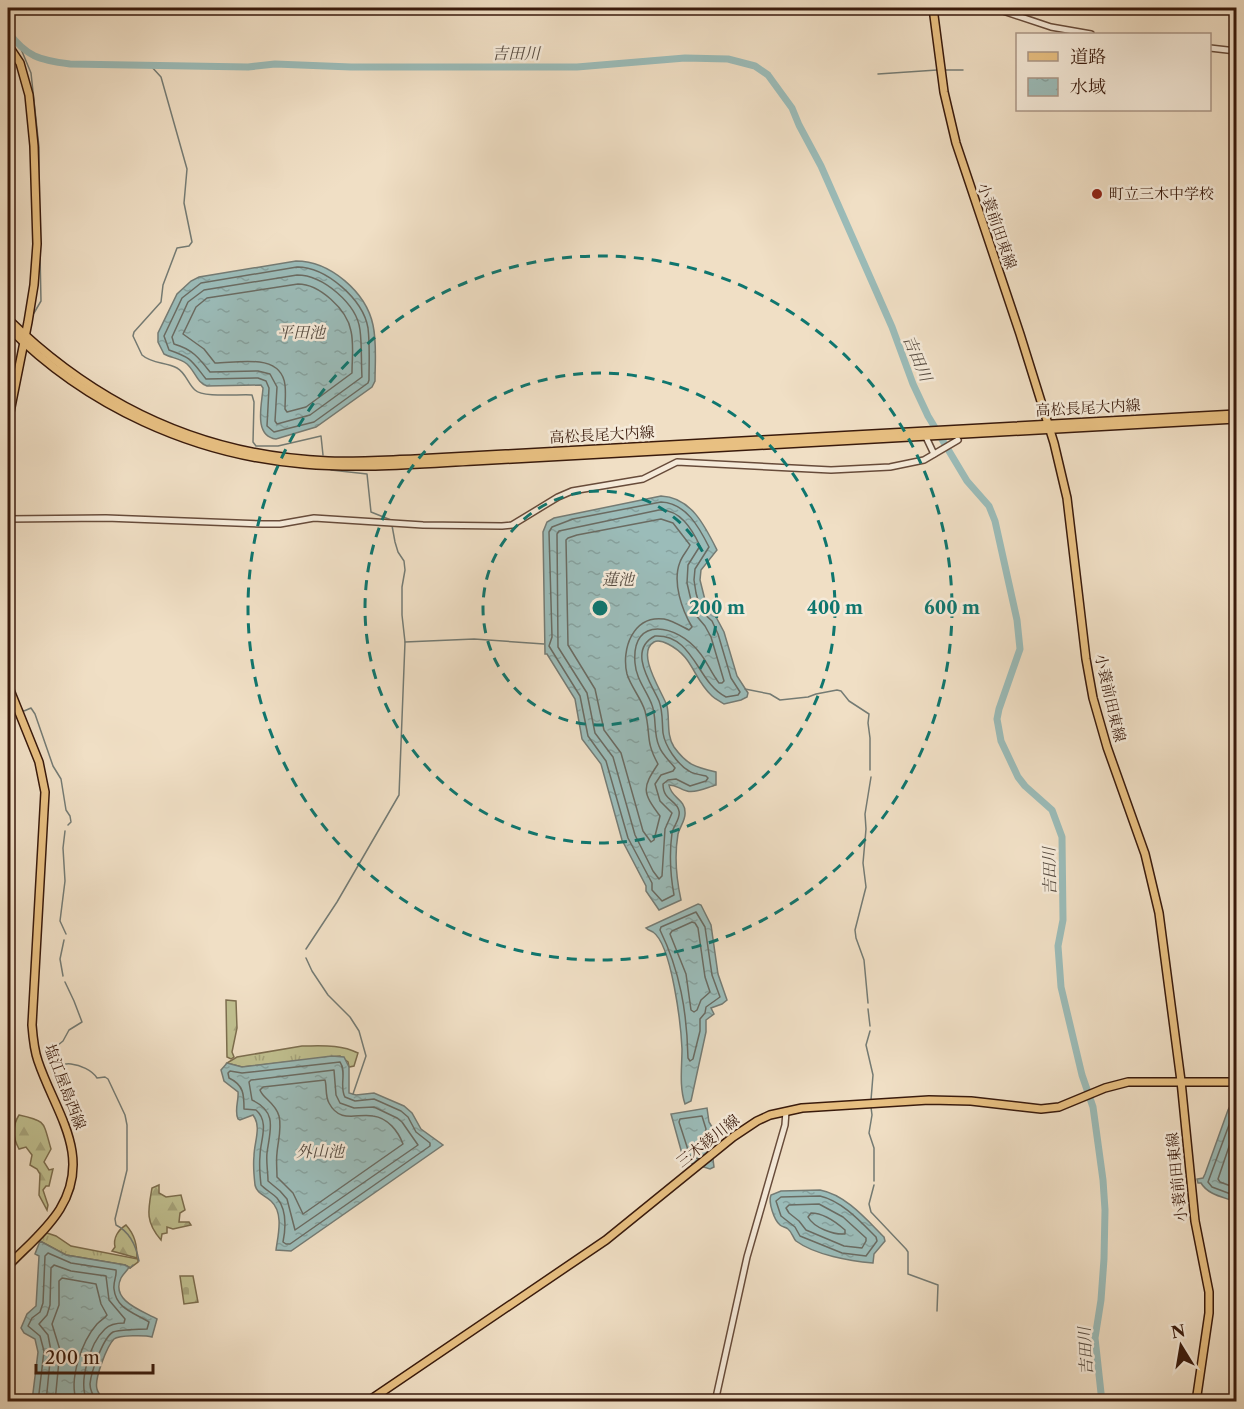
<svg xmlns="http://www.w3.org/2000/svg" width="1244" height="1409" font-family="'Libre Caslon Text','Noto Serif JP',serif">
  <style>
    .grass { fill: url(#grass-tufts); stroke: #7c6d4e; stroke-width: 1.5 }
    .forest { fill: url(#forest-firs); stroke: #7c6d4e; stroke-width: 1.5 }
    .cemetery { fill: url(#cemetery-stones); stroke: #7c6d4e; stroke-width: 1.5 }
    .water { fill: url(#water-ripples); stroke: #747b74; stroke-width: 1.5 }
    .lines { fill: none; stroke-linecap: round; stroke-linejoin: round }
    .shore { stroke: #6a6b62; stroke-width: 1.5 }
    .stream { stroke: #747b74; stroke-width: 1.5 }
    .river { stroke: #9bbcb9; stroke-width: 7 }
    .minor-casing { stroke: #674b3a; stroke-width: 8 }
    .major-casing { stroke: #391a0c; stroke-width: 10 }
    .minor { stroke: #f5ead9; stroke-width: 5 }
    .major { stroke: #e8c082; stroke-width: 7 }
    .ring { fill: none; stroke: #0f766e; stroke-width: 3; stroke-dasharray: 10 8 }
    .poi-dot { fill: #8f2418; stroke: #f5ead9; stroke-width: 2 }
    .labels { text-anchor: middle; stroke-width: 5; stroke-linejoin: round; paint-order: stroke }
    .poi-label { font-size: 15px; fill: #391a0c; stroke: #f5ead9; text-anchor: start }
    .street-label { font-size: 15px; fill: #391a0c; stroke: #f5ead9 }
    .water-label { font-size: 16px; font-style: italic; fill: #564b40; stroke: #f5ead9 }
    .centre { fill: #0f766e; stroke: #f5ead9; stroke-width: 3 }
    .ring-label { font-size: 18px; text-anchor: middle; font-weight: bold; fill: #0f766e; stroke: #f5ead9; stroke-width: 5; stroke-linejoin: round; paint-order: stroke }
  </style>
  <defs>
    <pattern id="grass-tufts" width="24" height="20" patternUnits="userSpaceOnUse" patternTransform="scale(1.5)"><rect width="24" height="20" fill="#c0c090"/><path d="M3 7l-1-3M5 7V3M7 7l1-3M15 17l-1-3M17 17v-4M19 17l1-3" fill="none" stroke="#a6a47b"/></pattern>
    <pattern id="forest-firs" width="22" height="20" patternUnits="userSpaceOnUse" patternTransform="scale(1.5)"><rect width="22" height="20" fill="#c0c090"/><path d="M5 1l3.5 6h-7zM16 11l3.5 6h-7z" fill="#a6a47b"/></pattern>
    <pattern id="cemetery-stones" width="16" height="16" patternUnits="userSpaceOnUse" patternTransform="scale(1.5)"><rect width="16" height="16" fill="#c0c090"/><path d="M2 7V4a2 2 0 0 1 4 0v3zM10 15v-3a2 2 0 0 1 4 0v3z" fill="#a6a47b"/></pattern>
    <pattern id="water-ripples" width="26" height="14" patternUnits="userSpaceOnUse" patternTransform="scale(1.5)"><rect width="26" height="14" fill="#9bbcb9"/><path d="M2 4q2-2 4 0t4 0M15 11q2-2 4 0t4 0" fill="none" stroke="#86a19e"/></pattern>
  </defs>
  <rect width="100%" height="100%" fill="#f0dfc5"/>
  <filter id="stains"><feTurbulence type="fractalNoise" baseFrequency=".00333" numOctaves="4"/><feColorMatrix values="0 0 0 0 .2 0 0 0 0 .09 0 0 0 0 .02 0 0 0 .5 -.17"/></filter>
  <radialGradient id="worn" r=".72"><stop offset=".6" stop-color="#630" stop-opacity="0"/><stop offset="1" stop-color="#630" stop-opacity=".3"/></radialGradient>
  <!-- grass -->
  <g class="grass">
    <path d="M302 1046C321 1046 340 1044 358 1053L354 1066 349 1067 348 1062 340 1056 242 1067 227 1063 237 1057Z"/>
    <path d="M47 1233 56 1236 71 1246 138 1259V1262L130 1268 125 1265 66 1255 40 1241 39 1239Z"/>
  </g>
  <!-- forest -->
  <g class="forest">
    <path d="M226 1000 236 1001 237 1028 232 1052 234 1057 231 1059 227 1057Z"/>
    <path d="M19 1115C47 1121 43 1122 51 1149L44 1162 49 1170 53 1169 49 1186H46L43 1190 48 1205 47 1210 39 1195 40 1174 37 1169 30 1165 32 1155 26 1147 19 1149C13 1138 12 1126 19 1115Z"/>
    <path d="M159 1185V1193L166 1197 181 1195 185 1210 180 1213 179 1222H189L191 1225 173 1229 167 1227V1233L162 1234 161 1240C145 1222 148 1210 152 1188Z"/>
    <path d="M126 1225C135 1235 137 1245 137 1258L112 1251 115 1247C113 1238 118 1230 126 1225Z"/>
  </g>
  <!-- cemetery -->
  <path class="cemetery" d="M180 1276H193L198 1302 184 1304Z"/>
  <!-- water -->
  <g class="water">
    <path d="M296 261C330 261 366 292 373 325 377 343 375 363 375 381L372 387 316 427 276 439C253 436 262 404 263 388L261 385 207 386C197 383 195 371 187 364 180 358 171 358 164 354L158 342V333L177 294 191 281 199 277Z"/>
    <path d="M661 496C691 497 705 526 717 550L701 570 700 580 707 608 716 617 724 632 737 676 748 693 747 697 741 700 724 704C720 701 715 699 712 696 693 679 694 657 668 644 664 642 658 640 654 642 635 653 663 693 667 706 670 719 666 735 674 747 687 765 695 767 716 772V785C708 787 695 794 687 791 679 789 677 785 669 785 671 798 685 799 685 812 686 820 680 826 678 834 674 857 676 877 681 900L659 910 646 891V886L622 840 601 764 582 739 575 699 547 654H545L543 532 547 522 554 518Z"/>
    <path d="M698 904 701 905 711 925 718 974 727 1000 722 1004 711 1008 714 1014 706 1020V1032L691 1101 685 1104C679 1086 682 1067 682 1049 681 1026 672 945 653 932 651 931 648 930 646 928Z"/>
    <path d="M332 1056 344 1057 349 1067V1093L356 1095 374 1093 404 1106 412 1113 421 1129 443 1145 291 1251 276 1250C278 1235 284 1213 271 1201 265 1195 257 1194 255 1185 254 1176 253 1165 254 1156 254 1142 262 1127 253 1115L240 1120 238 1119C234 1111 239 1100 238 1092L224 1081 221 1070 227 1063 242 1067Z"/>
    <path d="M1236 1095V1202C1224 1197 1208 1195 1201 1183H1198L1197 1179 1203 1178 1205 1174 1228 1110Z"/>
    <path d="M707 1108 709 1122 712 1127 710 1136 714 1167 710 1169 684 1161 671 1114Z"/>
    <path d="M820 1190C846 1195 866 1219 884 1237L885 1241 874 1254 873 1263C850 1261 815 1255 796 1241 793 1238 792 1232 788 1229 786 1227 782 1227 780 1225 774 1220 768 1202 771 1195L781 1191Z"/>
    <path d="M40 1241 66 1255 125 1265 129 1267C128 1270 123 1274 121 1278 110 1301 143 1311 157 1319L152 1337C146 1335 119 1335 114 1339 107 1346 94 1379 97 1389 98 1393 102 1398 104 1401H32L38 1352 35 1339 24 1333 21 1328 27 1314 36 1306 39 1256 35 1254Z"/>
  </g>
  <g class="lines">
    <!-- shore -->
    <g class="shore">
      <path d="M297 267C326 267 363 299 368 328 370 345 369 363 369 380L368 383 314 422 274 432 267 426 269 388 266 381 258 378 206 379C191 360 192 358 169 350L164 336 182 298 201 283Z"/>
      <path d="M297 275C323 275 357 304 360 330 362 345 361 362 362 377L310 415 277 424 275 421 277 387 270 374 258 371 210 372C199 358 192 349 174 344L172 337 188 302 204 290Z"/>
      <path d="M298 284C319 284 347 309 351 331 354 344 352 359 352 373L306 407 287 412 285 409C285 402 286 393 285 385 281 352 237 363 215 363L204 349 183 334 196 307 207 298Z"/>
      <path d="M661 502C686 503 699 527 709 547L695 569 694 580 696 593 701 611 712 621 718 634 731 678 740 692 738 695 726 697C697 683 694 634 655 636 627 650 651 683 659 701 663 711 662 723 663 733 665 746 677 764 689 771 693 774 701 775 706 776L708 778 706 781 690 786 676 779 668 780 663 784C663 801 677 800 679 811 681 819 673 826 672 833 669 855 670 873 674 895L662 901 652 890V883L628 838 606 761 588 736 580 696 549 646 552 637 549 532 552 527 573 519Z"/>
      <path d="M659 510C680 509 692 529 700 546L688 565 687 583 694 613 705 626 711 637 724 681 722 683H719C711 673 707 661 699 652 678 625 631 614 635 663 636 679 647 691 652 705 657 718 653 733 659 746 662 755 670 761 675 768L673 771 661 775 655 784 660 801 672 813 665 829 662 876 659 879 653 871 635 835 613 757 595 733 587 693 558 647 557 534 559 531Z"/>
      <path d="M661 519 673 523 690 545C687 551 682 556 680 562 672 582 682 610 692 627L689 630C681 626 673 621 664 619 633 615 621 649 627 674 631 687 641 698 645 711 651 734 645 741 658 764 642 788 642 792 660 816L654 840 651 842 643 831 621 753 604 730 595 689 568 645 566 540 568 538 577 535Z"/>
      <path d="M696 912 705 927 712 975 720 997 706 1007 705 1013 700 1019V1031L693 1059 690 1061 688 1058C687 1012 680 971 660 930L661 927Z"/>
      <path d="M692 922 695 923 698 928 705 977 710 992 701 1000 697 1010 694 1012 691 1010 686 974 670 934 672 931Z"/>
      <path d="M340 1062C347 1072 339 1087 345 1097L355 1101 374 1099 401 1111 408 1117 416 1132 430 1143V1146L290 1244H286L283 1242C286 1227 287 1210 277 1198 272 1193 266 1190 261 1185 260 1176 259 1166 260 1156 260 1141 270 1122 256 1110L244 1109C244 1095 244 1085 229 1078L228 1073 230 1071 242 1073Z"/>
      <path d="M334 1070 336 1095 340 1103 354 1108 374 1107 397 1118 402 1122 418 1145 295 1230 287 1199 280 1191 268 1181C268 1172 266 1162 267 1153 270 1130 278 1112 252 1100L249 1082 251 1080Z"/>
      <path d="M325 1080C327 1087 325 1096 329 1103 340 1124 357 1113 373 1116 388 1118 398 1131 403 1144L303 1214 293 1193 277 1177C277 1169 276 1161 277 1153 278 1141 282 1128 279 1116 275 1102 263 1099 260 1090L263 1087Z"/>
      <path d="M1236 1106 1208 1182 1212 1187 1236 1196"/>
      <path d="M1236 1126 1218 1179 1220 1182 1236 1188"/>
      <path d="M699 1159 690 1156 679 1122 680 1119 702 1116 706 1129 704 1137 707 1152"/>
      <path d="M820 1196C842 1201 861 1222 876 1237L877 1241 866 1256 842 1253 800 1236 795 1227 781 1216 776 1201 781 1197Z"/>
      <path d="M819 1204 843 1217 866 1238V1241L862 1248 844 1246 806 1230 799 1221 789 1213 786 1208 789 1205Z"/>
      <path d="M811 1213C824 1213 836 1222 845 1230V1234C834 1235 814 1228 808 1217Z"/>
      <path d="M38 1402 44 1351 40 1336 28 1326 32 1318 40 1312 43 1303 45 1256 48 1253 71 1263 116 1270C117 1276 113 1282 114 1289 116 1309 135 1313 149 1322L147 1329C140 1329 118 1330 113 1332 103 1338 91 1372 90 1384 90 1391 93 1396 97 1402"/>
      <path d="M46 1402 51 1351 48 1335 39 1324 47 1315 50 1305 51 1268 54 1265 71 1271 106 1276 109 1300 125 1319 124 1323C117 1323 110 1324 105 1329 90 1343 77 1384 88 1402"/>
      <path d="M55 1402 60 1350 52 1324 59 1305V1281L62 1278 96 1284 101 1304 107 1315C105 1318 101 1320 97 1324 82 1341 68 1380 77 1402"/>
    </g>
    <!-- stream -->
    <g class="stream">
      <path d="M21 49 31 73 39 147V192"/>
      <path d="M150 65 161 77 187 169 184 203 192 242 189 246 177 248 163 285 161 302 134 332 133 336 142 355C152 364 166 362 177 368 186 373 188 384 195 390 203 398 239 394 252 395L254 402 253 442 256 446H278L321 436 323 455"/>
      <path d="M945 70H963"/>
      <path d="M878 74 937 70"/>
      <path d="M34 313 41 301 39 205"/>
      <path d="M405 642 474 639 544 644"/>
      <path d="M8 676 11 684"/>
      <path d="M745 689 770 694 780 700 808 697 816 694 837 690 841 691 849 701 869 714 868 723 870 738V770"/>
      <path d="M15 694 22 710 24 711 31 708 35 714 53 766 61 779 66 810 70 816 71 822 68 825"/>
      <path d="M65 831 63 848 65 881 60 921 66 934"/>
      <path d="M306 949 337 902 399 795 405 642 402 615V587L405 570 404 561 398 552 395 542 391 520 371 512 367 474 331 470"/>
      <path d="M306 958 312 971 328 995 350 1017 359 1031 366 1056 353 1094"/>
      <path d="M63 976 60 959 64 940"/>
      <path d="M65 982 74 1001 82 1022 69 1030 63 1041 52 1050V1062C60 1067 63 1063 71 1064 80 1065 92 1070 97 1078L105 1077 108 1079 125 1115 127 1125V1170L115 1219 116 1225C130 1232 136 1245 139 1261"/>
      <path d="M868 1003 864 960 856 938 855 930 866 887 863 863 866 829 865 814 871 777"/>
      <path d="M868 1009 870 1026"/>
      <path d="M870 1031 866 1045 873 1075 871 1100"/>
      <path d="M871 1107 872 1115 869 1133 874 1148V1181"/>
      <path d="M874 1185 869 1204 871 1212 906 1249 908 1252V1274L938 1285 937 1311"/>
      <path d="M130 1268 133 1265"/>
    </g>
    <!-- river -->
    <path class="river" d="M8 32C27 57 39 60 70 64L248 67 275 64 351 67H577L685 58 728 59 755 66 768 75 792 108 799 125 821 166 892 327 913 384 928 416 967 481 989 506 995 521 1017 620 1020 649 999 709 997 719 1001 741 1018 777 1025 786 1052 810 1062 837 1063 920 1058 946 1061 987 1082 1075 1093 1107 1103 1180 1105 1210 1104 1259 1101 1300 1095 1338 1102 1402"/>
    <defs>
      <g id="minor">
        <path d="M994 8 1051 27 1091 34"/>
        <path d="M1210 48 1236 51"/>
        <path d="M925 435 934 454"/>
        <path d="M8 519 106 518 263 524H280L314 518 423 525 502 526 512 525 558 497 572 491 643 479 677 462 831 470 890 467 924 460 958 440"/>
        <path d="M715 1402 747 1257 785 1125 786 1111"/>
      </g>
      <g id="major">
        <path d="M933 8 944 92 956 143 1020 334 1054 443 1067 498 1086 659 1093 698 1107 747 1145 854 1159 913 1181 1081 1195 1221 1209 1292V1313L1196 1402"/>
        <path d="M8 45 20 63 29 95 34 146 37 244 34 285 28 322 8 422"/>
        <path d="M8 319C97 406 203 456 328 461 357 462 386 460 415 459L1236 414"/>
        <path d="M8 327C86 406 193 455 304 464 360 469 418 464 474 461L1236 419"/>
        <path d="M8 685 39 762 45 792 32 1025C33 1038 34 1050 38 1061 55 1112 93 1155 60 1209 47 1230 25 1248 8 1266"/>
        <path d="M367 1402 606 1240 733 1137 757 1121 770 1115 802 1108 929 1100 971 1101 1041 1109 1059 1107 1105 1088 1128 1082H1236"/>
      </g>
    </defs>
    <!-- minor casing -->
    <use href="#minor" class="minor-casing"/>
    <!-- major casing -->
    <use href="#major" class="major-casing"/>
    <!-- minor -->
    <use href="#minor" class="minor"/>
    <!-- major -->
    <use href="#major" class="major"/>
  </g>
  <!-- distance rings -->
  <g class="ring">
    <circle cx="600" cy="608" r="117"/>
    <circle cx="600" cy="608" r="235"/>
    <circle cx="600" cy="608" r="352"/>
  </g>
  <!-- markers -->
  <circle class="poi-dot" cx="1097" cy="194" r="6"/>
  <g class="labels">
    <!-- poi labels -->
    <g class="poi-label">
      <text x="1109" y="199">町立三木中学校</text>
    </g>
    <!-- street labels -->
    <g class="street-label">
      <text transform="translate(997 226) rotate(71)" y="5">小蓑前田東線</text>
      <text transform="translate(1088 408) rotate(-3)" y="5">高松長尾大内線</text>
      <text transform="translate(602 435) rotate(-3)" y="5">高松長尾大内線</text>
      <text transform="translate(1110 698) rotate(77)" y="5">小蓑前田東線</text>
      <text transform="translate(65 1087) rotate(69)" y="5">塩江屋島西線</text>
      <text transform="translate(708 1141) rotate(-38)" y="5">三木綾川線</text>
      <text transform="translate(1177 1177) rotate(-96)" y="5">小蓑前田東線</text>
    </g>
    <!-- water labels -->
    <g class="water-label">
      <text x="516" y="59">吉田川</text>
      <text x="301" y="338">平田池</text>
      <text transform="translate(918 358) rotate(67)" y="6">吉田川</text>
      <text x="618" y="585">蓮池</text>
      <text transform="translate(1049 871) rotate(-91)" y="6">吉田川</text>
      <text x="320" y="1157">外山池</text>
      <text transform="translate(1085 1351) rotate(-93)" y="6">吉田川</text>
    </g>
  </g>
  <circle cx="600" cy="608" r="9" class="centre"/>
  <g class="ring-label">
    <text x="717" y="614">200 m</text>
    <text x="835" y="614">400 m</text>
    <text x="952" y="614">600 m</text>
  </g>
  <!-- margin -->
  <rect width="1244" height="1409" fill="none" stroke="#f0dfc5" stroke-width="30"/>
  <rect x="9" y="9" width="1226" height="1391" fill="none" stroke="#391a0c" stroke-width="3"/>
  <rect x="15" y="15" width="1214" height="1379" fill="none" stroke="#391a0c" stroke-width="1.5"/>
  <!-- legend -->
  <rect x="1016" y="33" width="195" height="78" fill="#f5ead9" stroke="#aa9787" stroke-width="1.5"/>
  <rect x="1028" y="52" width="30" height="9" fill="#e8c082" stroke="#aa9787" stroke-width="1.5"/>
  <text x="1070" y="63" font-size="18" fill="#391a0c">道路</text>
  <rect x="1028" y="78" width="30" height="18" fill="url(#water-ripples)" stroke="#aa9787" stroke-width="1.5"/>
  <text x="1070" y="93" font-size="18" fill="#391a0c">水域</text>
  <!-- north arrow -->
  <g transform="translate(1181 1346) rotate(349)" stroke="#f5ead9" stroke-width="4.5" paint-order="stroke">
  <path d="M0-4.5L10 22L0 15L-10 22Z" fill="#391a0c"/>
  <text y="-9" font-size="16" font-weight="bold" text-anchor="middle" fill="#391a0c">N</text>
  </g>
  <!-- scale -->
  <path d="M36 1364v9h117v-9" fill="none" stroke="#391a0c" stroke-width="3"/>
  <text x="45" y="1364" font-size="18" fill="#391a0c" stroke="#f5ead9" stroke-width="4.5" paint-order="stroke">200 m</text>
  <rect width="100%" height="100%" filter="url(#stains)"/>
  <rect width="100%" height="100%" fill="url(#worn)"/>
</svg>
